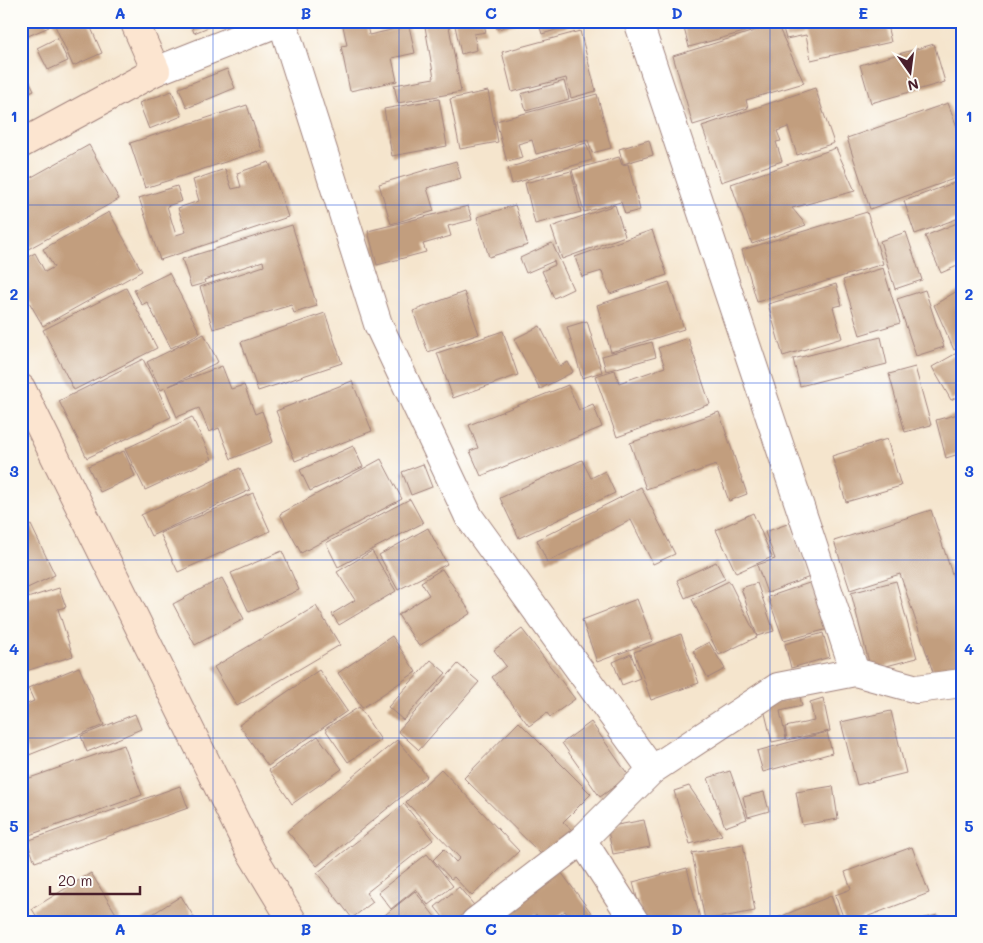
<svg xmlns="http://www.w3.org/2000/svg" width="983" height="943" font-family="Mali,sans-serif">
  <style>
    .building { fill: #c29e7e }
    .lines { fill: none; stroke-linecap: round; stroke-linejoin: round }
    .street-casing { stroke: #a0827c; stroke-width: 30 }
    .secondary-casing { stroke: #a0827c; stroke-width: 30 }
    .street { stroke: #fff; stroke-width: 28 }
    .secondary { stroke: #fce5d0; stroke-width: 28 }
    .grid { fill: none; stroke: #1d4ed8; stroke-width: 1; stroke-opacity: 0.55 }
    .neatline { fill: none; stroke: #1d4ed8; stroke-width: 2 }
    .grid-label { font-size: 16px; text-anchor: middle; font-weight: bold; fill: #1d4ed8 }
  </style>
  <rect width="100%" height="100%" fill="#fdfcf7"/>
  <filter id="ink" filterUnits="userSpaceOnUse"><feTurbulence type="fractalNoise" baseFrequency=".02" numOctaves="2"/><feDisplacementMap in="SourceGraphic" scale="10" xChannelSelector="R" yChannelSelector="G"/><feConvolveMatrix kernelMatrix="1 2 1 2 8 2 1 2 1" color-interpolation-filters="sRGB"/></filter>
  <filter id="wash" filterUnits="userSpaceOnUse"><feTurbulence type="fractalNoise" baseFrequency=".0096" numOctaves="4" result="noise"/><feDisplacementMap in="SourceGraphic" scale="20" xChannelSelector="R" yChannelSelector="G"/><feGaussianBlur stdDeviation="1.12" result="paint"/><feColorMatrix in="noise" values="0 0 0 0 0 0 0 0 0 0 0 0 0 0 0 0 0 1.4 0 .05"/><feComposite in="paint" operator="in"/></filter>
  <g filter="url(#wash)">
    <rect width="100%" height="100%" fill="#f5e5cd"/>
    <g id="blocks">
      <!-- building -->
      <g class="building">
        <path d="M21 21H47L49 27 21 39Z"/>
        <path d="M53 21H88L102 53 73 66Z"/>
        <path d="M190 21H223L194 33Z"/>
        <path d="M366 21 369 35 409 26 415 53 392 58 397 81 350 91 341 46 347 45 343 26Z"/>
        <path d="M424 21H448L461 92 398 103 394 85 434 78Z"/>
        <path d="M454 21H483L486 32 474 34 477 50 461 54Z"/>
        <path d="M495 21H524V22L497 29Z"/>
        <path d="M538 21H575L576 24 542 34Z"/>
        <path d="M682 21H764L766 26 689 47Z"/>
        <path d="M781 21H886L891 42 811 60 806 35 786 39Z"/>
        <path d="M777 24 804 83 746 100 748 108 693 125 673 56Z"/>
        <path d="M580 31 596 91 571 98 566 78 512 92 502 52Z"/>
        <path d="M57 38 68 61 48 70 37 48Z"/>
        <path d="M934 44 945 82 871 103 860 65Z"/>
        <path d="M21 64 34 90 21 96Z"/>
        <path d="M227 69 235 88 187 108 179 88Z"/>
        <path d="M564 81 569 99 526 111 521 94Z"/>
        <path d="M815 88 834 143 797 155 788 127 777 131 781 141 776 142 782 161 721 182 702 126Z"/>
        <path d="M172 91 182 116 149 129 139 103Z"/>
        <path d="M488 91 498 142 460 149 450 99Z"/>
        <path d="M597 94 611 148 592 153 588 140 536 154 532 140 518 144 522 158 507 162 496 121Z"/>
        <path d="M439 99 447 146 392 156 384 109Z"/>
        <path d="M948 103 962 140V176L870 209 847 138Z"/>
        <path d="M247 105 262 150 145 188 130 143Z"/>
        <path d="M649 140 653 155 623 164 619 149Z"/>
        <path d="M586 143 592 160 512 184 508 168Z"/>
        <path d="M89 145 119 199 21 253V183Z"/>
        <path d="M836 148 855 191 792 208 806 225 752 244 731 184Z"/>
        <path d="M619 157 622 165 628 164 640 210 625 214 621 202 584 212 572 170Z"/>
        <path d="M456 161 461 178 427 188 434 211 391 224 379 184Z"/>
        <path d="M269 162 288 217 160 260 139 198 177 186 182 201 167 206 176 235 186 232 178 208 199 201 193 180 225 169 232 189 241 187 237 173Z"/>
        <path d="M571 171 581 212 535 224 525 183Z"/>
        <path d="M962 180V217L915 234 904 201Z"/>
        <path d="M515 205 528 245 489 257 477 217Z"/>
        <path d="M615 205 625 236 562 259 551 227Z"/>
        <path d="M468 206 472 220 448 226 451 236 423 244 426 252 377 265 368 231Z"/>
        <path d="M109 212 142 271 43 326 21 288V261L35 253 45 272 54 267 43 249Z"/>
        <path d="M867 212 883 264 757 302 742 250Z"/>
        <path d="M962 221V264L941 273 925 236Z"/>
        <path d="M292 225 317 306 294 313 291 305 213 329 200 287 264 266 263 261 204 280 205 283 191 287 182 259Z"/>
        <path d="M652 230 667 275 610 294 602 271 582 277 575 257Z"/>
        <path d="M906 232 922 280 895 289 880 241Z"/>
        <path d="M552 243 573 289 554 298 542 271 555 265 554 261 526 273 520 258Z"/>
        <path d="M883 268 900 323 860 335 843 280Z"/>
        <path d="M169 273 200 333 171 348 147 302 142 305 134 290Z"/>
        <path d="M669 282 684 329 611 352 597 305Z"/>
        <path d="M836 284 842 305 833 307 842 338 783 356 768 304Z"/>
        <path d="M126 288 157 348 74 390 43 330Z"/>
        <path d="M962 288V345L954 350 934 305Z"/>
        <path d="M925 290 944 347 916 356 897 299Z"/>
        <path d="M464 292 479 334 428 352 413 311Z"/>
        <path d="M325 313 342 363 258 391 241 342Z"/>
        <path d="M587 321 602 372 582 378 567 327Z"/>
        <path d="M540 326 560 366 568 362 573 372 540 389 514 339Z"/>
        <path d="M503 331 518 375 453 398 437 353Z"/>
        <path d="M204 334 218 362 169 386 222 366 231 389 244 385 255 414 262 411 273 442 231 459 219 428 209 432 199 408 177 417 165 388 161 390 147 362Z"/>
        <path d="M881 337 887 364 800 386 793 359Z"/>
        <path d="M688 338 710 404 617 437 595 376 615 370 619 383 665 367 658 348Z"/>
        <path d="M652 342 656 357 606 371 602 356Z"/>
        <path d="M962 350V394L951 400 932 367Z"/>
        <path d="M143 359 171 417 87 458 59 401Z"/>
        <path d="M915 367 931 425 905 432 889 374Z"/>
        <path d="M352 381 372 431 295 461 276 411Z"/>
        <path d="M568 385 579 410 593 404 602 427 481 476 470 451 478 448 469 425Z"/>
        <path d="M719 412 747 494 729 501 716 465 646 489 630 443Z"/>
        <path d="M962 413V453L946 458 936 420Z"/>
        <path d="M192 417 212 459 145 490 125 449Z"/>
        <path d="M887 439 901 486 846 502 832 456Z"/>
        <path d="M353 446 363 467 310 491 300 470Z"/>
        <path d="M124 451 135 476 100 492 88 466Z"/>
        <path d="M381 459 402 499 301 553 280 514Z"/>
        <path d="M582 460 591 478 605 471 615 493 519 538 500 498Z"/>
        <path d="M423 464 432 487 411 495 402 472Z"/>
        <path d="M240 468 250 490 151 536 141 515Z"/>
        <path d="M641 487 675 554 653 564 631 520 547 562 537 540Z"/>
        <path d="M253 493 270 531 178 572 160 533Z"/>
        <path d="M410 499 423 523 338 567 326 543Z"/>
        <path d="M931 510 960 598 962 597V670L935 678 900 574 850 590 834 541Z"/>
        <path d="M753 513 772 557 736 573 716 530Z"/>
        <path d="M790 523 810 577 767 593 757 565 775 559 765 532Z"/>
        <path d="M31 525 55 575 21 591V530Z"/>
        <path d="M428 528 447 564 398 590 379 555Z"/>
        <path d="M282 551 299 590 249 612 231 573Z"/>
        <path d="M372 551 396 591 339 625 332 614 355 600 337 572Z"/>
        <path d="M716 562 725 579 685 598 677 580Z"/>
        <path d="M442 569 471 613 419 646 398 615 429 595 421 582Z"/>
        <path d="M222 578 244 619 195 645 173 604Z"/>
        <path d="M729 581 757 637 719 655 692 599Z"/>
        <path d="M896 581 917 658 871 670 851 593Z"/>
        <path d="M812 582 828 629 784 641 768 597Z"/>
        <path d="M757 583 774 631 757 636 741 588Z"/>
        <path d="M59 588 66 607 58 609 73 656 26 671 21 656V621L26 619 21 600Z"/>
        <path d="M637 599 653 641 597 662 582 620Z"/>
        <path d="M316 606 340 645 237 706 214 667Z"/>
        <path d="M522 629 575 699 550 717 547 713 529 726 492 677 506 666 494 650Z"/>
        <path d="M823 633 830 657 791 668 785 644Z"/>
        <path d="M681 634 699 683 651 700 634 652Z"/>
        <path d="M392 636 416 672 362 708 338 673Z"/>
        <path d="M709 642 725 669 708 678 693 651Z"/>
        <path d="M631 654 640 678 622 685 613 662Z"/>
        <path d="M431 660 446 673 403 720 388 707Z"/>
        <path d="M458 664 479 682 419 750 398 731Z"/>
        <path d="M79 667 104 725 29 755 21 736V707L34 701 28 688Z"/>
        <path d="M319 670 347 711 268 766 239 725Z"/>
        <path d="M800 697 802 706 780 711 786 739 772 742 763 705Z"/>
        <path d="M823 698 830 731 787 740 785 727 814 721 810 702Z"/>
        <path d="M359 707 381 740 348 762 325 729Z"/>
        <path d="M891 711 906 773 857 785 841 722Z"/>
        <path d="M135 714 141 729 87 752 81 736Z"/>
        <path d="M519 722 591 794 563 822 574 832 547 860 464 778Z"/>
        <path d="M591 722 629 776 600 797 562 743Z"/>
        <path d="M827 732 832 753 763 772 757 751Z"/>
        <path d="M318 736 342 769 292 804 269 770Z"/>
        <path d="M397 740 427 776 317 866 287 831Z"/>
        <path d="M124 745 142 795 21 838V781Z"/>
        <path d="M441 769 519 851 472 896 454 877 451 879 433 860 444 849 456 862 460 858 406 802Z"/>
        <path d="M730 771 747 819 725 827 708 778Z"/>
        <path d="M180 786 188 808 35 862 27 841Z"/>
        <path d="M689 786 722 835 690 844 674 791Z"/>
        <path d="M833 786 838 819 802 825 796 792Z"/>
        <path d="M764 792 769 811 748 817 743 797Z"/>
        <path d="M404 804 433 840 366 893 373 902 352 918 317 873Z"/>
        <path d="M644 820 650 847 613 854 607 827Z"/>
        <path d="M743 844 755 911 705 920 692 853Z"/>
        <path d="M912 847 929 893 853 922H845L835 895 851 889 845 872Z"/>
        <path d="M427 854 453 886 428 905 416 889 391 909 378 892Z"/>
        <path d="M558 868 598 922H573L565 911 551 922H542L536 914 526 922H492Z"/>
        <path d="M687 868 701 922H643L633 882Z"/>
        <path d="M91 873 120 920 118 922H40L32 909Z"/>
        <path d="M459 887 478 910 463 922H447L435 907Z"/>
        <path d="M415 891 439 922H376Z"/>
        <path d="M181 896 197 922H140Z"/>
        <path d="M831 896 841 922H767Z"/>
        <path d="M937 915 938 922H914V921Z"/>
      </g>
    </g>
  </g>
  <g filter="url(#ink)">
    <use href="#blocks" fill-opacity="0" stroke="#a0827c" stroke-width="1"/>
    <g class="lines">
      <defs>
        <g id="street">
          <path d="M282 21 378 324 469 517 652 770 582 840 475 922"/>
          <path d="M638 21 855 672"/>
          <path d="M156 71 282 21"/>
          <path d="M652 770 778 687 855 672 917 689 962 683"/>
          <path d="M582 840 635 922"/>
        </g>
        <g id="secondary">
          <path d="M21 144 156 71 134 21"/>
          <path d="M21 388 250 851 293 922"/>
        </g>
      </defs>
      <!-- street casing -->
      <use href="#street" class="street-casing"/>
      <!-- secondary casing -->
      <use href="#secondary" class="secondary-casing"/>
      <!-- street -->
      <use href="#street" class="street"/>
      <!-- secondary -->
      <use href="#secondary" class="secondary"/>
    </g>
  </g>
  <!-- grid -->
  <path class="grid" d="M213 21V922M399 21V922M584 21V922M770 21V922M21 205H962M21 383H962M21 560H962M21 738H962"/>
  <!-- margin -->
  <rect width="983" height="943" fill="none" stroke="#fdfcf7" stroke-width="55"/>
  <!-- north arrow -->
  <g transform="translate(910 72) rotate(166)" stroke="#fdfcf7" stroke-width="4" paint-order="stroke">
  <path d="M0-4L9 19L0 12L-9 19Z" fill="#4a1f2b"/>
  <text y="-8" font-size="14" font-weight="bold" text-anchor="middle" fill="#4a1f2b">N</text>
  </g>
  <!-- scale -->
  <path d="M50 886v8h90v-8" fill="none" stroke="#4a1f2b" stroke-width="2.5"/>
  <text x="58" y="886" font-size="15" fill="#4a1f2b" stroke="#fdfcf7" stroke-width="4" paint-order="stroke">20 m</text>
  <rect x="28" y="28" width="928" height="888" class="neatline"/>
  <g class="grid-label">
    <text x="120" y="19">A</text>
    <text x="306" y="19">B</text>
    <text x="491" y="19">C</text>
    <text x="677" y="19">D</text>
    <text x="863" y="19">E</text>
    <text x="14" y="122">1</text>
    <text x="969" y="122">1</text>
    <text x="14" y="300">2</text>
    <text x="969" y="300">2</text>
    <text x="14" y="477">3</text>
    <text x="969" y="477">3</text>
    <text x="14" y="655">4</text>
    <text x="969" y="655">4</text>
    <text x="14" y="832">5</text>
    <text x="969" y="832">5</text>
    <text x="120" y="935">A</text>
    <text x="306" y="935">B</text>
    <text x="491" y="935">C</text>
    <text x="677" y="935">D</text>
    <text x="863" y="935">E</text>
  </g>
</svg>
